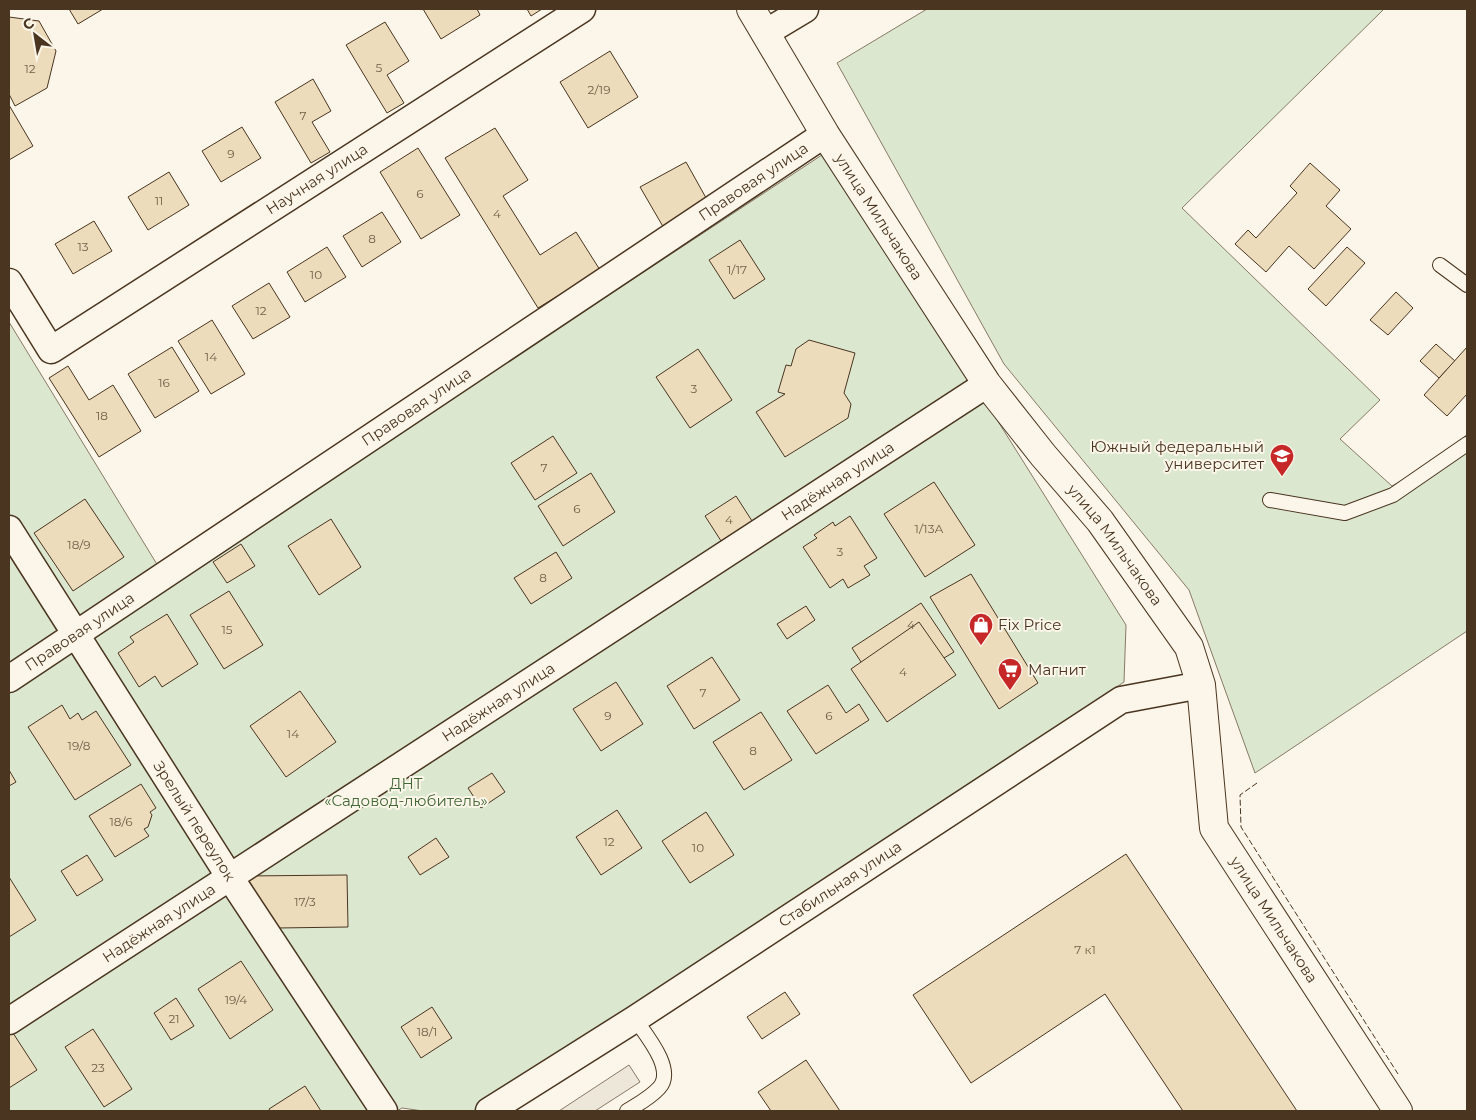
<svg xmlns="http://www.w3.org/2000/svg" width="1476" height="1120" font-family="Montserrat,sans-serif">
  <style>
    .green { fill: #dce7d0; stroke: #887966 }
    .parking { fill: #ede7d9; stroke: #887966 }
    .building { fill: #ecdcbc; stroke: #4a3520 }
    .lines { fill: none; stroke-linecap: round; stroke-linejoin: round }
    .lane-casing { stroke: #4a3520; stroke-width: 16 }
    .street-casing { stroke: #4a3520; stroke-width: 29 }
    .secondary-casing { stroke: #4a3520; stroke-width: 30 }
    .lane { stroke: #fbf6e9; stroke-width: 14 }
    .street { stroke: #fbf6e9; stroke-width: 26 }
    .secondary { stroke: #fbf6e9; stroke-width: 28 }
    .fence { stroke: #4a3520; stroke-width: 1; stroke-dasharray: 6 2.5; stroke-linecap: butt }
    .labels { text-anchor: middle; stroke-width: 4; stroke-linejoin: round; paint-order: stroke }
    .number-label { font-size: 12px; fill: #725f47 }
    .street-label { font-size: 15px; fill: #4a3520; stroke: #fbf6e9 }
    .poi-label { font-size: 15px; fill: #4a3520; stroke: #fbf6e9; text-anchor: start }
    .park-label { font-size: 15px; fill: #436837; stroke: #fbf6e9 }
  </style>
  <rect width="100%" height="100%" fill="#fbf6e9"/>
  <!-- green -->
  <g class="green">
    <path d="M927 9H1384L1182 208 1380 400 1340 439 1392 486 1445 457 1467 434V631L1255 773 1189 590 1004 364 837 63Z"/>
    <path d="M828 151 1126 625 1124 682 477 1111H423L402 1108 397 1111H9V322L169 584Z"/>
  </g>
  <!-- parking -->
  <path class="parking" d="M629 1065 640 1082 595 1111H559Z"/>
  <!-- building -->
  <g class="building">
    <path d="M69 9H103L78 24Z"/>
    <path d="M423 9H477L480 15 441 39Z"/>
    <path d="M527 9H542L531 16Z"/>
    <path d="M9 17 39 21 56 51 47 88 15 106 9 94Z"/>
    <path d="M385 22 409 61 387 75 404 103 387 113 346 45Z"/>
    <path d="M610 51 638 97 588 128 560 82Z"/>
    <path d="M313 79 331 111 312 122 330 152 311 163 275 102Z"/>
    <path d="M9 105 33 146 9 160Z"/>
    <path d="M242 127 261 158 221 182 202 151Z"/>
    <path d="M495 128 528 180 503 196 540 255 576 232 600 270 538 308 445 158Z"/>
    <path d="M418 148 460 215 421 239 380 172Z"/>
    <path d="M686 162 710 205 665 230 640 187Z"/>
    <path d="M1310 163 1340 190 1326 206 1351 229 1314 269 1289 246 1266 272 1235 244 1248 230 1256 238 1297 193 1290 186Z"/>
    <path d="M169 172 189 205 148 230 128 197Z"/>
    <path d="M382 212 401 242 362 267 343 236Z"/>
    <path d="M94 221 112 251 73 274 55 244Z"/>
    <path d="M740 240 765 279 734 299 709 260Z"/>
    <path d="M327 247 346 277 305 302 287 272Z"/>
    <path d="M1347 247 1365 263 1326 306 1308 289Z"/>
    <path d="M269 283 290 317 253 339 232 306Z"/>
    <path d="M1396 292 1413 308 1388 335 1370 320Z"/>
    <path d="M212 320 245 374 211 394 178 341Z"/>
    <path d="M809 340 855 353 844 393 851 404 848 418 785 457 756 412 785 394 778 392 786 365 791 366 796 349Z"/>
    <path d="M1436 344 1455 361 1439 378 1420 361Z"/>
    <path d="M172 347 199 391 155 418 128 374Z"/>
    <path d="M1467 347V394L1447 416 1424 395Z"/>
    <path d="M698 349 732 400 690 428 656 377Z"/>
    <path d="M68 366 89 400 113 385 141 431 99 457 49 378Z"/>
    <path d="M553 436 577 473 535 500 511 463Z"/>
    <path d="M591 473 615 512 563 546 538 506Z"/>
    <path d="M934 482 975 545 925 577 884 514Z"/>
    <path d="M736 496 754 524 723 544 705 516Z"/>
    <path d="M85 499 124 557 73 591 34 533Z"/>
    <path d="M850 516 877 558 864 566 870 575 848 588 843 579 830 588 803 547 817 538 814 535 833 522 835 526Z"/>
    <path d="M331 519 361 567 319 595 288 546Z"/>
    <path d="M241 544 255 566 227 583 213 562Z"/>
    <path d="M556 552 572 578 531 604 514 578Z"/>
    <path d="M971 574 1038 683 999 709 930 597Z"/>
    <path d="M229 591 263 645 224 669 190 615Z"/>
    <path d="M921 603 954 652 929 667 927 664 892 686 874 682 852 648Z"/>
    <path d="M806 606 815 620 787 639 777 624Z"/>
    <path d="M167 614 198 664 162 687 155 676 139 687 118 653 134 642 130 637Z"/>
    <path d="M919 622 956 675 887 722 851 669Z"/>
    <path d="M712 657 740 700 694 729 667 686Z"/>
    <path d="M616 682 643 724 601 751 573 709Z"/>
    <path d="M828 685 846 713 859 704 869 720 816 754 787 711Z"/>
    <path d="M300 691 336 742 286 777 250 726Z"/>
    <path d="M62 705 70 719 78 713 82 720 96 711 131 765 75 800 28 727Z"/>
    <path d="M761 712 792 760 744 790 713 742Z"/>
    <path d="M9 770 16 782 9 786Z"/>
    <path d="M492 773 505 792 481 808 468 788Z"/>
    <path d="M141 784 156 808 150 812 152 815 148 827 144 829 149 836 115 857 89 816Z"/>
    <path d="M617 810 642 848 601 875 576 837Z"/>
    <path d="M706 812 734 855 690 883 662 841Z"/>
    <path d="M436 838 449 857 420 875 408 857Z"/>
    <path d="M1126 854 1297 1111H1183L1105 994 971 1083 913 995Z"/>
    <path d="M87 855 103 880 77 896 61 871Z"/>
    <path d="M347 875 348 927 278 928 246 876Z"/>
    <path d="M9 877 36 920 9 937Z"/>
    <path d="M241 961 273 1010 230 1039 198 989Z"/>
    <path d="M785 992 800 1014 762 1039 747 1017Z"/>
    <path d="M176 998 194 1026 171 1040 154 1013Z"/>
    <path d="M432 1007 452 1038 421 1058 401 1027Z"/>
    <path d="M93 1029 132 1089 104 1107 65 1047Z"/>
    <path d="M13 1033 37 1070 9 1088V1035Z"/>
    <path d="M806 1060 840 1111H771L758 1092Z"/>
    <path d="M305 1086 321 1111H270L269 1109Z"/>
  </g>
  <g class="lines">
    <defs>
      <g id="lane">
        <path d="M1440 265 1467 285"/>
        <path d="M1270 500 1345 513 1393 495 1467 444"/>
        <path d="M627 1111C638 1104 650 1098 659 1088 676 1070 646 1035 635 1019"/>
      </g>
      <g id="street">
        <path d="M765 33 805 9"/>
        <path id="s1" d="M9 282 51 350 582 9"/>
        <path id="s2" d="M9 529 229 876 384 1111"/>
        <path id="s3" d="M9 679 825 134"/>
        <path id="s4" d="M9 1021 987 384"/>
        <path id="s5" d="M489 1111 635 1019 1121 700 1201 685"/>
      </g>
      <g id="secondary">
        <path id="s6" d="M751 9 825 134 987 384 1043 455 1100 521 1189 647 1201 685 1214 828 1398 1111"/>
      </g>
    </defs>
    <!-- lane casing -->
    <use href="#lane" class="lane-casing"/>
    <!-- street casing -->
    <use href="#street" class="street-casing"/>
    <!-- secondary casing -->
    <use href="#secondary" class="secondary-casing"/>
    <!-- lane -->
    <use href="#lane" class="lane"/>
    <!-- street -->
    <use href="#street" class="street"/>
    <!-- secondary -->
    <use href="#secondary" class="secondary"/>
    <!-- fence -->
    <path class="fence" d="M1257 783 1240 795 1241 827 1398 1074"/>
  </g>
  <!-- icons -->
  <defs>
    <symbol id="university-pin" viewBox="-11 -11 22 30"><path d="M0 17L-7.5 6A9.5 9.5 0 1 1 7.5 6Z" fill="#c62828" stroke="#fbf6e9"/><path d="M0-5L7-2L0 1L-7-2ZM-4 1L0 2.5L4 1V4Q0 6-4 4Z" fill="#fff"/></symbol>
    <symbol id="shop-pin" viewBox="-11 -11 22 30"><path d="M0 17L-7.5 6A9.5 9.5 0 1 1 7.5 6Z" fill="#c62828" stroke="#fbf6e9"/><path d="M-5-2.5h2.3a2.7 3.5 0 0 1 5.4 0H5L5.5 6h-11ZM-1.5-2.5h3a1.5 2.3 0 0 0-3 0Z" fill="#fff"/></symbol>
    <symbol id="supermarket-pin" viewBox="-11 -11 22 30"><path d="M0 17L-7.5 6A9.5 9.5 0 1 1 7.5 6Z" fill="#c62828" stroke="#fbf6e9"/><path d="M-6-5.5h2.5l.6 2H6L4.5 2H-2.5L-4.4-4H-6ZM-1.5 3.2a1.3 1.3 0 1 0 .1 0ZM3 3.2a1.3 1.3 0 1 0 .1 0Z" fill="#fff"/></symbol>
  </defs>
  <g fill-rule="evenodd">
    <use href="#university-pin" x="1268" y="442" width="28" height="38"/>
    <use href="#shop-pin" x="967" y="611" width="28" height="38"/>
    <use href="#supermarket-pin" x="996" y="656" width="28" height="38"/>
  </g>
  <g class="labels">
    <!-- number labels -->
    <g class="number-label">
      <text x="379" y="72">5</text>
      <text x="30" y="73">12</text>
      <text x="599" y="94">2/19</text>
      <text x="303" y="120">7</text>
      <text x="231" y="158">9</text>
      <text x="420" y="198">6</text>
      <text x="159" y="205">11</text>
      <text x="497" y="218">4</text>
      <text x="372" y="243">8</text>
      <text x="83" y="251">13</text>
      <text x="737" y="274">1/17</text>
      <text x="316" y="279">10</text>
      <text x="261" y="315">12</text>
      <text x="211" y="361">14</text>
      <text x="164" y="387">16</text>
      <text x="694" y="393">3</text>
      <text x="102" y="420">18</text>
      <text x="544" y="472">7</text>
      <text x="577" y="513">6</text>
      <text x="729" y="524">4</text>
      <text x="929" y="533">1/13А</text>
      <text x="79" y="549">18/9</text>
      <text x="840" y="556">3</text>
      <text x="543" y="582">8</text>
      <text x="911" y="629">4</text>
      <text x="227" y="634">15</text>
      <text x="903" y="676">4</text>
      <text x="703" y="697">7</text>
      <text x="608" y="720">9</text>
      <text x="829" y="720">6</text>
      <text x="293" y="738">14</text>
      <text x="79" y="750">19/8</text>
      <text x="753" y="755">8</text>
      <text x="121" y="826">18/6</text>
      <text x="609" y="846">12</text>
      <text x="698" y="852">10</text>
      <text x="305" y="906">17/3</text>
      <text x="1085" y="954">7 к1</text>
      <text x="236" y="1004">19/4</text>
      <text x="174" y="1023">21</text>
      <text x="427" y="1036">18/1</text>
      <text x="98" y="1072">23</text>
    </g>
    <!-- street labels -->
    <g class="street-label">
      <text dy="5" stroke="none"><textPath href="#s1" startOffset="396">Научная улица</textPath></text>
      <text dy="5" stroke="none"><textPath href="#s3" startOffset="895">Правовая улица</textPath></text>
      <text dy="5" stroke="none"><textPath href="#s6" startOffset="244">улица Мильчакова</textPath></text>
      <text dy="5" stroke="none"><textPath href="#s3" startOffset="490">Правовая улица</textPath></text>
      <text dy="5" stroke="none"><textPath href="#s4" startOffset="989">Надёжная улица</textPath></text>
      <text dy="5" stroke="none"><textPath href="#s6" startOffset="649">улица Мильчакова</textPath></text>
      <text dy="5" stroke="none"><textPath href="#s3" startOffset="85">Правовая улица</textPath></text>
      <text dy="5" stroke="none"><textPath href="#s4" startOffset="584">Надёжная улица</textPath></text>
      <text dy="5" stroke="none"><textPath href="#s2" startOffset="346">Зрелый переулок</textPath></text>
      <text dy="5" stroke="none"><textPath href="#s5" startOffset="418">Стабильная улица</textPath></text>
      <text dy="5" stroke="none"><textPath href="#s6" startOffset="1068">улица Мильчакова</textPath></text>
      <text dy="5" stroke="none"><textPath href="#s4" startOffset="179">Надёжная улица</textPath></text>
    </g>
    <!-- poi labels -->
    <g class="poi-label">
      <text x="1264" y="452" text-anchor="end">Южный федеральный<tspan x="1264" dy="17">университет</tspan></text>
      <text x="998" y="630">Fix Price</text>
      <text x="1028" y="675">Магнит</text>
    </g>
    <!-- park labels -->
    <g class="park-label">
      <text x="406" y="789">ДНТ<tspan x="406" dy="17">«Садовод-любитель»</tspan></text>
    </g>
  </g>
  <!-- border -->
  <rect width="1476" height="1120" fill="none" stroke="#4a3520" stroke-width="20"/>
  <!-- north arrow -->
  <g transform="translate(35 35) rotate(329)" stroke="#fbf6e9" stroke-width="4" paint-order="stroke">
  <path d="M0-4L9 19L0 12L-9 19Z" fill="#4a3520"/>
  <text y="-8" font-size="14" font-weight="bold" text-anchor="middle" fill="#4a3520">С</text>
  </g>
</svg>
